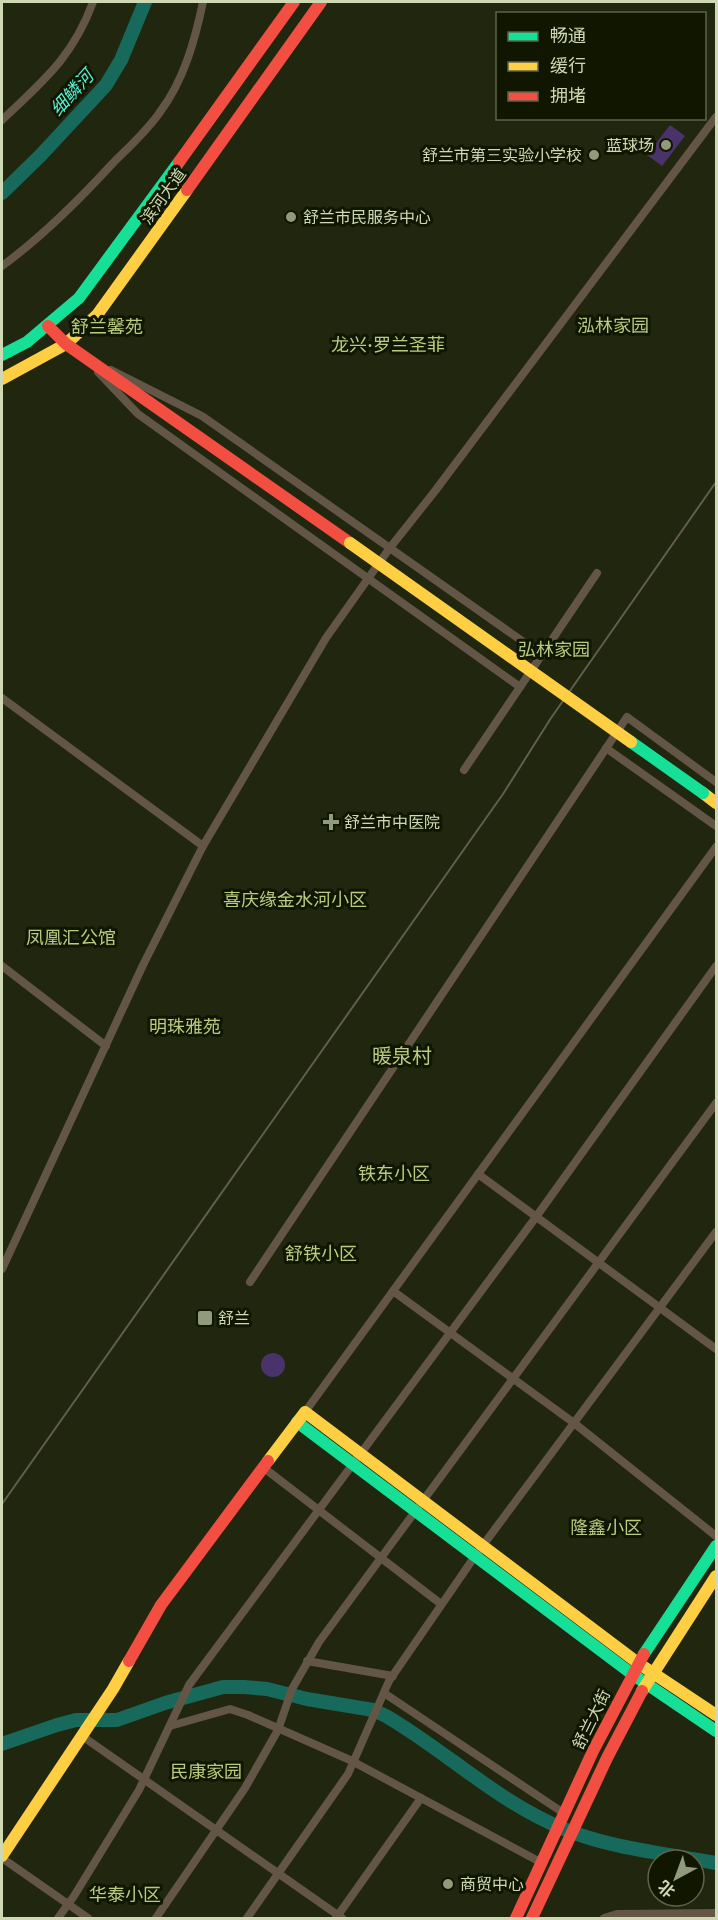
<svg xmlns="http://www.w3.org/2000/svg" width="718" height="1920" font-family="Literata,'Noto Sans SC',serif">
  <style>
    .green { fill: #4a336a }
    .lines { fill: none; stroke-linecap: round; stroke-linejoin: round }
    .river { stroke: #17695b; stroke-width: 14 }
    .street { stroke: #645646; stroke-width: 8 }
    .fast { stroke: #16e098; stroke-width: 12 }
    .slow { stroke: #ffcf43; stroke-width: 12 }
    .jam { stroke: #f24e42; stroke-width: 12 }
    .rail { stroke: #625e4d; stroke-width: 2 }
    .fast-bridge { stroke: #16e098; stroke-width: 12 }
    .slow-bridge { stroke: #ffcf43; stroke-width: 12 }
    .poi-dot { fill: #919a7a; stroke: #111600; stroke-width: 2 }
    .labels { text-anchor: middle; stroke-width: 6; stroke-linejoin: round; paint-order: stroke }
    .poi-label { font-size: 16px; fill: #ced9b4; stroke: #111600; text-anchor: start }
    .street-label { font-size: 16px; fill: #ced9b4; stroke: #111600 }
    .water-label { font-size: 18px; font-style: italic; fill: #56f1d8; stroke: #111600 }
    .neighbourhood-label { font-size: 18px; fill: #b8cb7f; stroke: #111600 }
    .quarter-label { font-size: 20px; fill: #b8cb7f; stroke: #111600 }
  </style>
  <rect width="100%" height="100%" fill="#21260f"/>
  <!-- green -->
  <g class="green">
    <path d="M670 125 685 136 662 166 647 155Z"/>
    <circle cx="273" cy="1365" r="12"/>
  </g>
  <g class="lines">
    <!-- river -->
    <g class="river">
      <path d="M2 193 40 156 106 85 121 60 145 2"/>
      <path d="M2 1744 57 1725 76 1720H117L165 1703 223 1687H244L267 1689 307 1699 373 1710 386 1716C446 1751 499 1803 564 1829 609 1848 668 1854 716 1863"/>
    </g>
    <!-- street -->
    <g class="street">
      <path d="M2 120C43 81 73 57 93 2"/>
      <path d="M2 266C42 237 79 200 113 163 129 147 147 131 160 112 184 80 195 40 203 2"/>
      <path d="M111 370 202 416 542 655"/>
      <path d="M98 372 138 414 520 687"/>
      <path d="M2 698 203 846"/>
      <path d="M606 748 716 826"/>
      <path d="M464 770 597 573"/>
      <path d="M2 966 106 1046"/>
      <path d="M478 1174 716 1349"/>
      <path d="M2 1269 143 965 203 846 326 638 389 549 435 491 716 117"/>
      <path d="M250 1282 627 717 716 782"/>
      <path d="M393 1291 574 1423 716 1536"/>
      <path d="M305 1412 716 847"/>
      <path d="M264 1468 441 1604"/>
      <path d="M307 1661 393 1676"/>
      <path d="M384 1693 565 1814"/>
      <path d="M170 1726 230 1709 248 1715 350 1760 542 1863"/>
      <path d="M82 1736 342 1918"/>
      <path d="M2 1858 88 1918"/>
      <path d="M58 1918 74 1896 139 1790 189 1685 536 1217 716 966"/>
      <path d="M156 1918 245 1788 278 1730 292 1689 319 1642 716 1103"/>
      <path d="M247 1918 348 1774 389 1681 475 1556 716 1232"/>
      <path d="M336 1918 421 1798"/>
      <path d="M604 1918 617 1914 716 1913"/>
    </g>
    <!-- fast -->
    <g class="fast">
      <path d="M2 355 27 342 79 298 179 162"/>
      <path d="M297 1422 632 1674 716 1731"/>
      <path d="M644 1654 716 1546"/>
    </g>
    <!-- slow -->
    <g class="slow">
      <path d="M2 379 66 344 97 315 187 190"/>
      <path d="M703 793 716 803"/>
      <path d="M268 1461 305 1412 638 1663 716 1715"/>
      <path d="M642 1691 716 1576"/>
      <path d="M2 1856 113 1689 129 1661"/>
    </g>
    <!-- jam -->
    <g class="jam">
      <path d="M179 162 294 2"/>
      <path d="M187 190 321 2"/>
      <path d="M48 326 66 344 350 543"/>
      <path d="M129 1661 161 1605 268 1461"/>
      <path d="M516 1918 593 1751 644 1654"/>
      <path d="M532 1918 607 1758 642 1691"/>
    </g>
    <!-- rail -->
    <path class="rail" d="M2 1504 503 794 551 718 716 482"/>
    <!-- fast-bridge -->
    <path class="fast-bridge" d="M631 742 703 793"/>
    <!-- slow-bridge -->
    <path class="slow-bridge" d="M350 543 631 742"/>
  </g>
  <!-- markers -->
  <g class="poi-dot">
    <circle cx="666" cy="145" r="6"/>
    <circle cx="594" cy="155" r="6"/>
    <circle cx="291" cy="217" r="6"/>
    <path d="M328 813h6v6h6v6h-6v6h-6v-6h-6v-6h6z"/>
    <rect x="197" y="1310" width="16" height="16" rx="3"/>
    <circle cx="448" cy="1884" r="6"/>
  </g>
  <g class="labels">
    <!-- poi labels -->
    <g class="poi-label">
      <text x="654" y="151" text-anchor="end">蓝球场</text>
      <text x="582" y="161" text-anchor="end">舒兰市第三实验小学校</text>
      <text x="303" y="223">舒兰市民服务中心</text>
      <text x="344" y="828">舒兰市中医院</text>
      <text x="218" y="1324">舒兰</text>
      <text x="460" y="1890">商贸中心</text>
    </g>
    <!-- street labels -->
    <g class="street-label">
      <text transform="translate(163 196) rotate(-54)" y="6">滨河大道</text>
      <text transform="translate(591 1719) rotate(-64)" y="6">舒兰大街</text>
    </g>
    <!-- water labels -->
    <g class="water-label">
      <text transform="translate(72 93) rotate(-48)" y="6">细鳞河</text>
    </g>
    <!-- neighbourhood labels -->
    <g class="neighbourhood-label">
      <text x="613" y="332">泓林家园</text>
      <text x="107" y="333">舒兰馨苑</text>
      <text x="388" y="351">龙兴·罗兰圣菲</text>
      <text x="554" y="656">弘林家园</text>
      <text x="295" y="906">喜庆缘金水河小区</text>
      <text x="71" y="944">凤凰汇公馆</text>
      <text x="185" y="1033">明珠雅苑</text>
      <text x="394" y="1180">铁东小区</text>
      <text x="321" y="1260">舒铁小区</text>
      <text x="606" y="1534">隆鑫小区</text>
      <text x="206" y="1778">民康家园</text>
      <text x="125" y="1901">华泰小区</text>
    </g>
    <!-- quarter labels -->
    <g class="quarter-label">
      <text x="402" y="1063">暖泉村</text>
    </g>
  </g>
  <!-- border -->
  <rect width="718" height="1920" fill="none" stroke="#ced9b4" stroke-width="6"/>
  <!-- legend -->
  <rect x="496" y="12" width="210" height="108" fill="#111600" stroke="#5d6448" stroke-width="1.5"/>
  <rect x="508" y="32" width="30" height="9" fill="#16e098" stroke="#5d6448" stroke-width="1.5"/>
  <text x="550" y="42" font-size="18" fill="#ced9b4">畅通</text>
  <rect x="508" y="62" width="30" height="9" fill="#ffcf43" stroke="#5d6448" stroke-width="1.5"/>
  <text x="550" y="72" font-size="18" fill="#ced9b4">缓行</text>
  <rect x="508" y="92" width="30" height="9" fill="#f24e42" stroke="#5d6448" stroke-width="1.5"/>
  <text x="550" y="102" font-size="18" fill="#ced9b4">拥堵</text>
  <!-- north arrow -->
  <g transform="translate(676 1878) rotate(221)"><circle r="28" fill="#111600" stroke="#5d6448" stroke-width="1.5"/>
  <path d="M0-4.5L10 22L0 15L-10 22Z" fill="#919a7a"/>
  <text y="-9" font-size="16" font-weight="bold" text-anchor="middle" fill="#ced9b4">北</text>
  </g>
</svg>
